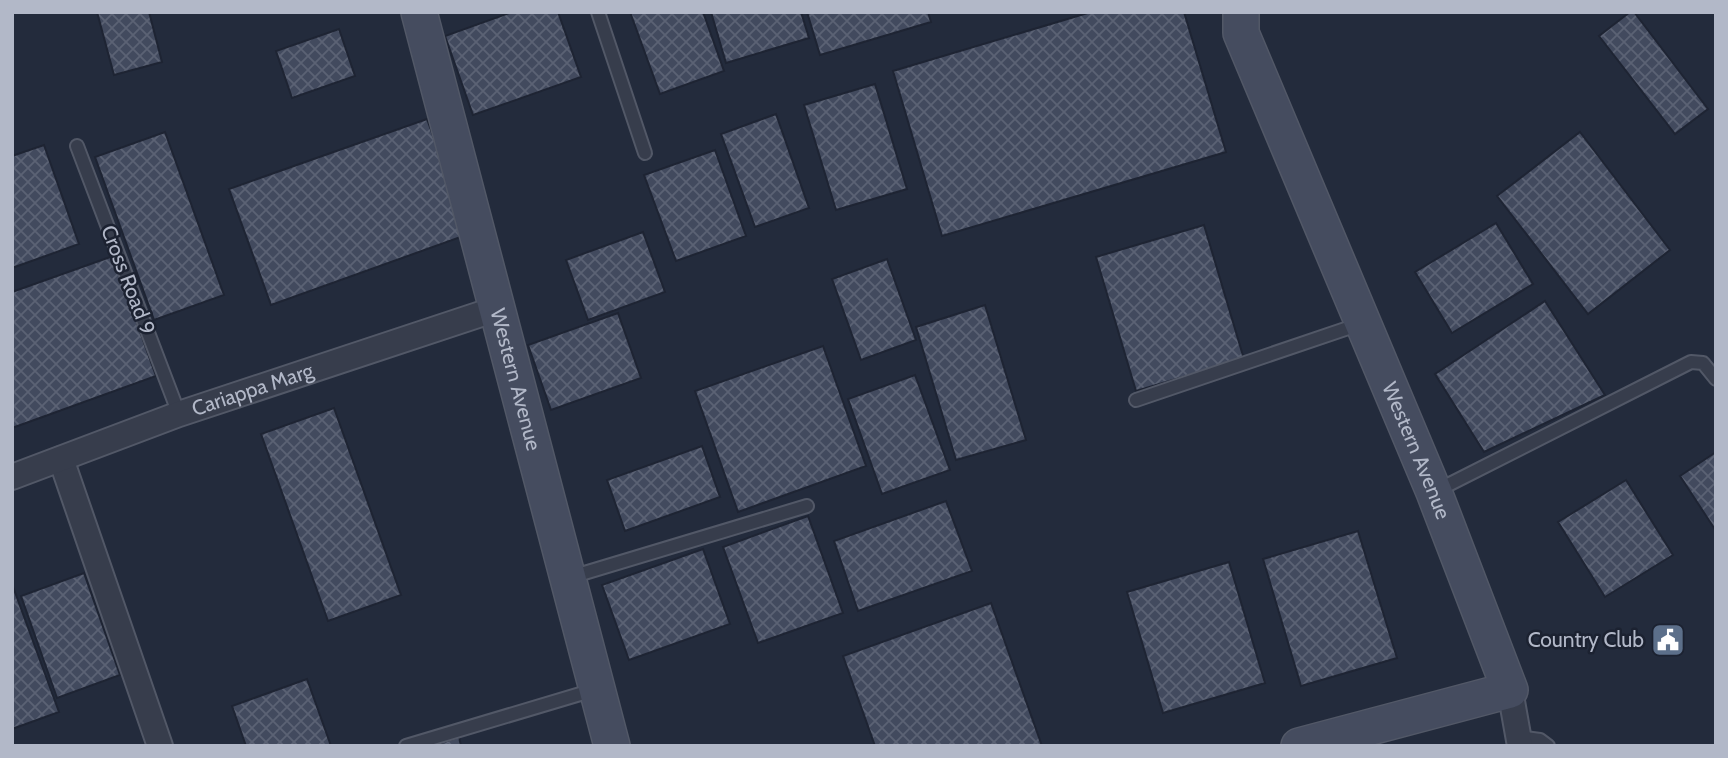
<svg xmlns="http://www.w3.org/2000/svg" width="1728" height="758" font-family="Cabin,sans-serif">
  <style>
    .building { fill: url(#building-cross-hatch); stroke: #1e2433; stroke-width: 2 }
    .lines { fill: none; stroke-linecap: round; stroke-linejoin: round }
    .lane-casing { stroke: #525867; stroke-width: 16 }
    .street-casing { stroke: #525867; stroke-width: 28 }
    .secondary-casing { stroke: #525867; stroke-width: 38 }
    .lane { stroke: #373d4c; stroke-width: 12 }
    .street { stroke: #373d4c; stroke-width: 24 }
    .secondary { stroke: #454c5f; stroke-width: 35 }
    .labels { text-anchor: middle; stroke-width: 5; stroke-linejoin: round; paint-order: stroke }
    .street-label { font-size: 21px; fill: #b2b8c8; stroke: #1c2231 }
    .poi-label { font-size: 21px; fill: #b2b8c8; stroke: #1c2231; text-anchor: end }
  </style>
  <defs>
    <pattern id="building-cross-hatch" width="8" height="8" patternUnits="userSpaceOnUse" patternTransform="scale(1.75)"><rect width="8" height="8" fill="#424a5e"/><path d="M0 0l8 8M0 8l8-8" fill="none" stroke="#5b6274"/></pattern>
  </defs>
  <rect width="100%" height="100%" fill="#232b3c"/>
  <!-- building -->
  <g class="building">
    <path d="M97 12H149L162 62 114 75Z"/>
    <path d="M512 12H558L581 77 473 115 445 36Z"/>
    <path d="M630 12H703L724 71 660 94Z"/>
    <path d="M711 12H801L809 38 726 63Z"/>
    <path d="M807 12H928L931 22 820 55Z"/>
    <path d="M1091 12H1184L1226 152 942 236 893 71Z"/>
    <path d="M1630 12H1634L1708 109 1675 134 1599 36Z"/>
    <path d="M339 29 355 76 292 98 276 51Z"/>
    <path d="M875 84 907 189 836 210 804 105Z"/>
    <path d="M776 114 809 208 755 227 721 134Z"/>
    <path d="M427 119 469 234 271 305 229 189Z"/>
    <path d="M165 132 224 295 154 320 95 157Z"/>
    <path d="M1580 132 1670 250 1588 314 1497 196Z"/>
    <path d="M44 145 79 244 12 268V156Z"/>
    <path d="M715 150 746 236 676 261 644 175Z"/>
    <path d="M1496 223 1533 284 1452 333 1415 272Z"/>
    <path d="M1204 225 1244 359 1136 391 1096 257Z"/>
    <path d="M643 232 665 292 588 320 566 260Z"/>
    <path d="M113 256 156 376 12 428V292Z"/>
    <path d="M887 259 916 340 861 360 832 279Z"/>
    <path d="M1545 301 1605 395 1484 452 1435 374Z"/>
    <path d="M985 305 1026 440 956 460 916 327Z"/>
    <path d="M618 313 641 378 551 410 528 345Z"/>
    <path d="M823 346 866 466 738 512 695 391Z"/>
    <path d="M915 375 950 470 882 494 848 399Z"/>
    <path d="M334 408 401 595 328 621 261 434Z"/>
    <path d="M702 446 720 497 625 531 607 480Z"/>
    <path d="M1716 452V531L1680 476Z"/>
    <path d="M1626 480 1673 555 1605 597 1558 522Z"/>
    <path d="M946 501 972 571 858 611 834 541Z"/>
    <path d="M808 516 843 613 758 643 723 547Z"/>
    <path d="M1358 531 1397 658 1301 686 1263 559Z"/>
    <path d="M703 549 730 624 629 660 602 585Z"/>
    <path d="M1229 562 1265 683 1163 713 1127 592Z"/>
    <path d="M84 573 120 675 57 698 21 596Z"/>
    <path d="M12 584 59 712 12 729Z"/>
    <path d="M991 603 1042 746H875L843 656Z"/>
    <path d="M307 679 331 746H246L232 706Z"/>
    <path d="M459 737 461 746H432Z"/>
  </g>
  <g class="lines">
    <defs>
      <g id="lane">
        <path d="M598 12 645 153"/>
        <path d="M77 146 179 414"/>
        <path d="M1136 400 1360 324"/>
        <path d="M1434 492 1691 362 1703 363 1716 379"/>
        <path d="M571 577 807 506"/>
        <path d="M1519 737 1540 740 1548 746"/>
        <path d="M406 746 597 689"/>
      </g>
      <g id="street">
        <path d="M61 459 160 746"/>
        <path id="s1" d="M12 477 179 414 496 309"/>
        <path d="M1510 690 1520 746"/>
      </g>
      <g id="secondary">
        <path id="s2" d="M419 12 612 746"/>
        <path id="s3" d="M1241 12V33L1434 492 1510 690 1299 746"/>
      </g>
    </defs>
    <!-- lane casing -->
    <use href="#lane" class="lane-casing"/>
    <!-- street casing -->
    <use href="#street" class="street-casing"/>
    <!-- secondary casing -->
    <use href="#secondary" class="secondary-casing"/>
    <!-- lane -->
    <use href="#lane" class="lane"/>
    <!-- street -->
    <use href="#street" class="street"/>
    <!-- secondary -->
    <use href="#secondary" class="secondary"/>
  </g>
  <!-- icons -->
  <defs>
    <symbol id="civic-square" viewBox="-11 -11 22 22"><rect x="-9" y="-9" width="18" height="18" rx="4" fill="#5c6f8a" stroke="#1c2231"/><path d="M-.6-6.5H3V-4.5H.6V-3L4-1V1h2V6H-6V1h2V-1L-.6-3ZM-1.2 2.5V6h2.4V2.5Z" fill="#fff"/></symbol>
  </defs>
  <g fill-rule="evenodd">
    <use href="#civic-square" x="1649" y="621" width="38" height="38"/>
  </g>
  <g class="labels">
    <!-- street labels -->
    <g class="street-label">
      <text transform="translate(128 280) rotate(69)" y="7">Cross Road 9</text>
      <text dy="7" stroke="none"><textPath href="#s2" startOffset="380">Western Avenue</textPath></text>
      <text dy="7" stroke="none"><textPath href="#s1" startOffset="256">Cariappa Marg</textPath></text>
      <text dy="7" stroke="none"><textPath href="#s3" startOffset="474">Western Avenue</textPath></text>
    </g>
    <!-- poi labels -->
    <g class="poi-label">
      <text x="1644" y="647">Country Club</text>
    </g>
  </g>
  <!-- border -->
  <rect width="1728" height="758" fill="none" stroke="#b2b8c8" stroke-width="28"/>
</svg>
